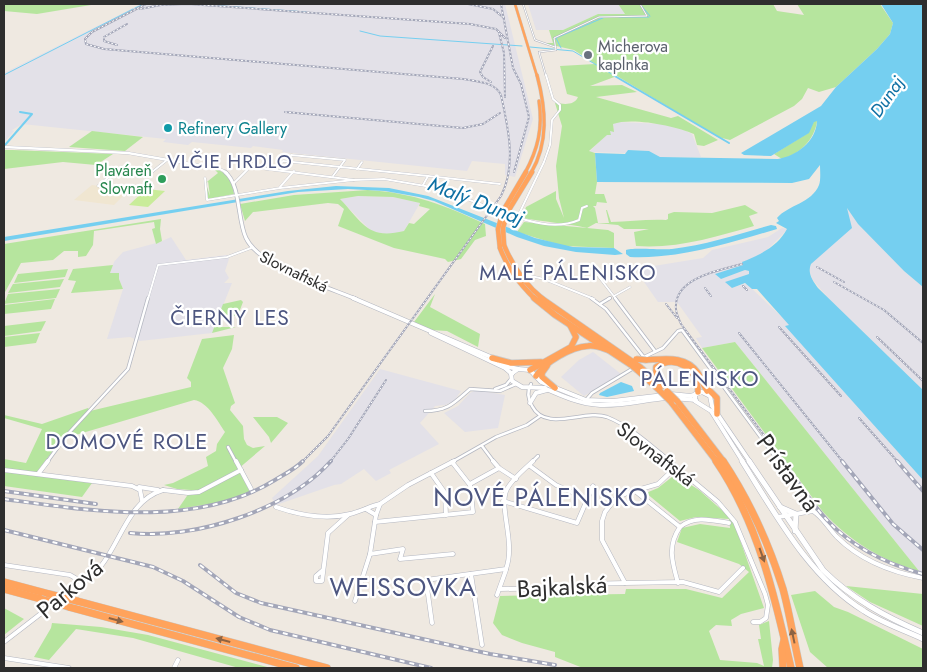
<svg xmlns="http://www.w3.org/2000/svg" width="927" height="672" font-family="Jost,sans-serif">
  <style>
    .industrial { fill: #e3e1e8 }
    .education { fill: #f0e6d1 }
    .green { fill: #b6e59e; fill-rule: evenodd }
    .pitch { fill: #c9ec9a }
    .water { fill: #75cff0 }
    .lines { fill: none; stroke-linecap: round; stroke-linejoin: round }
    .canal-far1 { stroke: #75cff0; stroke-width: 1 }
    .canal { stroke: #75cff0; stroke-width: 2 }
    .street-far3-casing { stroke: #b4b7c1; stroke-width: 2 }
    .street-far2-casing { stroke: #b4b7c1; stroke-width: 2.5 }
    .street-far1-casing { stroke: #b4b7c1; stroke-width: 4 }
    .street-casing { stroke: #b4b7c1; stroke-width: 5 }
    .secondary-far3-casing { stroke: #b4b7c1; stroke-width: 3 }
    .secondary-far2-casing { stroke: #b4b7c1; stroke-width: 4.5 }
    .secondary-far1-casing { stroke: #b4b7c1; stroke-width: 5 }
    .secondary-casing { stroke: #b4b7c1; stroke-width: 6 }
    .highway-far4-casing { stroke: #c9c9c9; stroke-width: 3 }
    .highway-far3-casing { stroke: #c9c9c9; stroke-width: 4 }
    .highway-far2-casing { stroke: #c9c9c9; stroke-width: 5.5 }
    .highway-far1-casing { stroke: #c9c9c9; stroke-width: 7 }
    .highway-casing { stroke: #c9c9c9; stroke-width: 8 }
    .street-far3 { stroke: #fff; stroke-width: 1 }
    .street-far2 { stroke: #fff; stroke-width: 2 }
    .street-far1 { stroke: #fff; stroke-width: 2.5 }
    .street { stroke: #fff; stroke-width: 4 }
    .secondary-far3 { stroke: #fff; stroke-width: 2.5 }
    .secondary-far2 { stroke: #fff; stroke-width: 3 }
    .secondary-far1 { stroke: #fff; stroke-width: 4 }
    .secondary { stroke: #fff; stroke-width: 5 }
    .highway-far4 { stroke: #ffa35c; stroke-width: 2.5 }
    .highway-far3 { stroke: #ffa35c; stroke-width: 3 }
    .highway-far2 { stroke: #ffa35c; stroke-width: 4.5 }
    .highway-far1 { stroke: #ffa35c; stroke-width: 5.5 }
    .highway { stroke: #ffa35c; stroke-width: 7 }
    .rail-far1-casing { stroke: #a3a6b8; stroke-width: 2 }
    .rail-casing { stroke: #a3a6b8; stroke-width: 4 }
    .rail-far1 { stroke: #fff; stroke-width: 1; stroke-dasharray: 2; stroke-linecap: butt }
    .rail { stroke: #fff; stroke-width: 2; stroke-dasharray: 5; stroke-linecap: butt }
    .highway-bridge-far2-casing { stroke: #c9c9c9; stroke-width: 5.5; stroke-linecap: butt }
    .highway-bridge-far1-casing { stroke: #c9c9c9; stroke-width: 7; stroke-linecap: butt }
    .highway-bridge-casing { stroke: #c9c9c9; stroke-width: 8; stroke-linecap: butt }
    .highway-bridge-far2 { stroke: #ffa35c; stroke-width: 4.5 }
    .highway-bridge-far1 { stroke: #ffa35c; stroke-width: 5.5 }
    .highway-bridge { stroke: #ffa35c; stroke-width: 7 }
    .oneway { fill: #8c6343 }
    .worship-dot { fill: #6b7280; stroke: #fff; stroke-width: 2 }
    .culture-dot { fill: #0f9aa8; stroke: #fff; stroke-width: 2 }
    .leisure-dot { fill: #2e9e5b; stroke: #fff; stroke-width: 2 }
    .labels { text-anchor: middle; stroke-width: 4.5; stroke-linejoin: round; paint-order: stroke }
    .far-worship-label { font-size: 16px; fill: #5b616d; stroke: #fff; text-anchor: start }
    .far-culture-label { font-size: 16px; fill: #0d838f; stroke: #fff; text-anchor: start }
    .far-leisure-label { font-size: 16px; fill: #27864d; stroke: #fff; text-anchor: end }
    .far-street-label { font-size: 16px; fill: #2e2e2e; stroke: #fff }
    .far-water-label { font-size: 18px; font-style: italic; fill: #0d6fa3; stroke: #fff }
    .far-quarter-label { font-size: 19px; letter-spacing: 1px; fill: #4d5680; stroke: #fff }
    .street-label { font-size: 20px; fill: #2e2e2e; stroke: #fff }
    .water-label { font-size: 21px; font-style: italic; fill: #0d6fa3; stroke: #fff }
    .neighbourhood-label { font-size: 21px; letter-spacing: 1px; fill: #4d5680; stroke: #fff }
    .quarter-label { font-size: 22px; letter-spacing: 1px; fill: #4d5680; stroke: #fff }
    .near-street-label { font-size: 24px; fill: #2e2e2e; stroke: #fff }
    .near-neighbourhood-label { font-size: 25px; letter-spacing: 1px; fill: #4d5680; stroke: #fff }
  </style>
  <rect width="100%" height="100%" fill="#efe9e1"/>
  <!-- industrial -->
  <g class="industrial">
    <path d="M141 4H505L533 119 515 177 505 175V164L472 161 467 171 282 152 283 150 253 146 251 148 192 142 188 145 163 142 166 139 22 124 12 130 14 131 4 142V73Z"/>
    <path d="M528 4H618L625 14H598L563 30H536Z"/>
    <path d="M617 122 663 124 678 127 692 134 701 157H660L649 151 628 150 626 153 589 152 610 131H614L613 124Z"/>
    <path d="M358 196 393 197 420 203 404 231 389 235 371 231 340 199Z"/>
    <path d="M847 208 858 224 904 271 923 287V390L830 300 812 279 809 269 811 264 846 211Z"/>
    <path d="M782 228 787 229V230L764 253 743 262V265L716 274 721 279 745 270 749 271V274L726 282 732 288 743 284H747L790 325 786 326 923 480V577L922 572 919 571 735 342 702 348 696 338 702 337 677 302H658L635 269 703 258 712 250 768 237Z"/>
    <path d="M171 237 186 260 227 255 229 259 225 271 229 278 224 283H232L212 333 140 341 130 337 107 339 123 289 119 279 110 273 114 262 123 252 160 242Z"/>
    <path d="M593 352 621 374 584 396 561 377 579 360Z"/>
    <path d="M380 369 461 391 454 401 445 405 435 406 420 423 439 444 389 470 391 473 376 481 364 469 341 484 334 485 276 505 272 498 318 456Z"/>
    <path d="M476 390 505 395 498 428 465 432 444 413 458 406 470 393Z"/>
  </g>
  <!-- education -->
  <path class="education" d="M92 185 126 190 128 191 114 205 74 200Z"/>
  <!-- green -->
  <g class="green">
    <path d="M8 4H97L37 14 4 11V5Z"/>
    <path d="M618 4H773L777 11 804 15 797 4H880L893 23 890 34 877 49 836 87 819 92 808 88 802 99 794 106 730 140 718 137 617 76 590 86 622 85 637 92 596 97 671 118 678 116 718 140 704 146 697 145 694 134C676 126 632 117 613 124L614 132 610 131 611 135H607L589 151 595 153 597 182 595 194H604L607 203 597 202 596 206H593L595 208 598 223H609L606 210H607L611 222C629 222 647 219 666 220L668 219V214L674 212 712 213 745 205 758 213 749 216 754 226C715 237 677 249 636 246L634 232 649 229H624L618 225 596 223 587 228C566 223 544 222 522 218L526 207 556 191V199L564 218 559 198 556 166 562 126 555 103C564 104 574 106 578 97L567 94 560 66 595 64 574 50 543 43H553L549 30H563L598 14H625Z"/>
    <path d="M814 121H817C815 139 799 155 782 159L774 154 808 133Z"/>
    <path d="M92 131 143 137 125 151 69 147Z"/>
    <path d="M4 150H13L113 154 96 165 63 162 4 169Z"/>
    <path d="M214 169C227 171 232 181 234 194L208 199 206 182 208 181 206 184 210 196 208 181 218 173Z"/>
    <path d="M368 190C414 193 444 205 485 224L486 236 475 240 461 259 448 262 445 259 394 248 338 226 344 209 338 204 328 203 253 212 245 221 240 204 294 195ZM358 196 393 197 420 203 419 206 430 209 414 224 409 223 404 231C368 240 363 223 340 199Z"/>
    <path d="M161 219 160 229 162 241 156 244 152 229 155 228 154 222 94 231 93 245 86 256 78 257V251H64L53 260 21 263 4 294V244Z"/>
    <path d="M524 222 608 230 614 233V248L563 246 517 232Z"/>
    <path d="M113 265 110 273H119V279L123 289 71 293 76 281 68 280 73 269Z"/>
    <path d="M68 269 65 277 14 283 18 274Z"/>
    <path d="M64 279 60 287 8 293 13 284Z"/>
    <path d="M60 289 56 298 4 304 8 294Z"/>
    <path d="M435 294 430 307 480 334 478 347 447 331 431 330 414 322Z"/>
    <path d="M55 299 51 309 4 314V305Z"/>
    <path d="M241 300 243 302 238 315 223 318 220 324 222 327H236L212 333 223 304Z"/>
    <path d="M46 321 41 331 4 336V326Z"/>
    <path d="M40 333 36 343 4 347V337Z"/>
    <path d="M234 335 232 349 223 368 235 403 231 406 230 410 243 426 244 439 247 445 253 448 265 446 238 469 250 492 227 501 178 509 191 490 177 489 164 485 173 483 208 466 206 457 216 451 217 444 225 432C218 422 208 402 194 400L62 439 36 473 4 469V459L26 463 42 429 4 418V415L42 424 88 408 90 411 191 387V382L187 378 202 339Z"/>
    <path d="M735 342 919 571C880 560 850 541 823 512L702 348Z"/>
    <path d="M253 417H277L288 423 271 443 269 437Z"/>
    <path d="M4 472 92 483 82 497 4 486Z"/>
    <path d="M677 476 699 490 733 520 764 608 741 614 731 620 732 626 716 625 709 631 720 660 757 663 764 666 758 639H761L759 625 769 621 773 660 772 668H583L555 657V652L522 643 502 635 493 623 500 596 625 594 626 589H686L722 598 749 572 739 564 677 542 682 528 700 524 730 528 729 519 696 517 680 521 646 493 658 488 672 477Z"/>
    <path d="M846 586 923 594V626L870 602Z"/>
    <path d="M815 591 834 607 848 612 923 649V668H828L810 652 791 595Z"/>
    <path d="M4 608 24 619 4 635Z"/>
    <path d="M52 623 101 627 148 635 271 668H239L133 638 76 629 49 660 34 657 51 628Z"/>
  </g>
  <!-- pitch -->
  <path class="pitch" d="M146 189 165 191 148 207 129 205Z"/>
  <!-- water -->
  <g class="water">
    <path d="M881 4H923V287L904 271 858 224 847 208 852 228 811 264C807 273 813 281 818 288L923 390V480L785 326 789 325 757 289H752L745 283 732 288 725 282 749 274V271L745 270 721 279 715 274 743 265 742 262C760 255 778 246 787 229L776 223 779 221 777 218C788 205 812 203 819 185 821 180 820 170 820 165L809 179 792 183 597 182 595 153 625 154 628 150 649 151 660 157 778 159C796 156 816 142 817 121L814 122 809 133 771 156 744 155 741 153 821 106 836 87 877 49 890 34 893 23Z"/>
    <path d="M336 186 389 188 428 196 535 238 573 247 614 248 623 254 615 255 576 252 544 246 517 237 434 201 419 197 385 191 348 189 298 192 4 241V237L288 191Z"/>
    <path d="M771 225 776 226 777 229C729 243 681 259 630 257L626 254V250C631 247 663 250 672 249 706 245 739 234 771 225Z"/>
    <path d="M621 382 632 386 634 391 607 397 599 395 600 393Z"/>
  </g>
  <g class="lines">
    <!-- canal-far1 -->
    <g class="canal-far1">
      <path d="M195 4 306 12"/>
      <path d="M641 5 650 16"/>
      <path d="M135 8 144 4"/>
      <path d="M619 17H649"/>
      <path d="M360 31 380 36 522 46"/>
      <path d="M530 47 573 51 615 76"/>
      <path d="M561 48 556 38 605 17"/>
      <path d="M4 75 133 9"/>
    </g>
    <!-- canal -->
    <g class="canal">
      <path d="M613 75 729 143"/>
      <path d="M5 145 32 114 20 112"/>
    </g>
    <defs>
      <g id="street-far3">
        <path d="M4 4H6"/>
        <path d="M523 4 535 40 555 47"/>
        <path d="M546 76 539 52 556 50 554 38 599 17 647 16 640 4"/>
      </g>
      <g id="street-far2">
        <path d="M291 155 345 160 333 176"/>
        <path d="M251 167 354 180"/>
        <path d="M275 169 283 161 428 176"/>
        <path d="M357 169 362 162"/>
        <path d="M147 176 167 160"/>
        <path d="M205 178 207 200 280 188 354 180 384 179 437 188 502 212"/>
        <path d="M233 184 257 160"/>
        <path d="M423 185 428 176 500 184"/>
        <path d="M280 187 294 171"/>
        <path d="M133 190 98 186 121 167 153 171"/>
        <path d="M507 214C530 222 556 230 579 220L582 208 587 206"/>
        <path d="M517 218 544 162 550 145 552 120 560 110V105L553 99 546 75"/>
        <path d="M589 264 616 299"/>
        <path d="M522 274 544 279 594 299"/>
        <path d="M614 296 630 287"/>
        <path d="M148 299 158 265 227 257 251 248"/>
        <path d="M608 299 610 298"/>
      </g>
      <g id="street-far1">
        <path d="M591 298 606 309 643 356"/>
        <path d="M615 298 655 351"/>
        <path d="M600 304 610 298"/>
        <path d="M642 358 663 348 678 331 682 330 779 462"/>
        <path d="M531 384C527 391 528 399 532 406 546 433 584 409 607 417 630 426 652 446 671 462"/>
        <path d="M495 389 506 385 511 379"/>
        <path d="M586 400 592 393 632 369"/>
        <path d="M425 411C448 411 454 403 470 389L500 391 516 384"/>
        <path d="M482 446 494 462"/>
        <path d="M228 447 236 462"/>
        <path d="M665 459 666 462"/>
        <path d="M47 462 66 436 128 369 148 298"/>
        <path d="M452 462 496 437 527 425 540 416"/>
        <path d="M532 462 538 456"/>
      </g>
      <g id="street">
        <path d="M236 461 251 489"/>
        <path d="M493 461 499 468 516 479"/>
        <path d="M666 461 669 472"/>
        <path d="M669 461 718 502 735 522 765 594 768 605 766 618 760 622H753"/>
        <path d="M778 461 811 505 813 511C823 517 828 528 837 537 860 560 891 572 923 578"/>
        <path d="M530 466 556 485 587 499"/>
        <path d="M676 467 658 484 627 493 615 499 605 512 602 521V540L625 583 683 582 719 592 743 568"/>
        <path d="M4 470 132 486 140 490 142 500"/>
        <path d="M431 473 445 493 446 515"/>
        <path d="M670 473 687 477"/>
        <path d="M38 474 48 461"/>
        <path d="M470 484 499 468"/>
        <path d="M139 487 158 490"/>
        <path d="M163 490 188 493 199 492 241 470"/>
        <path d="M635 491 680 527C667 546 672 562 678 583"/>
        <path d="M503 501 577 523 593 486"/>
        <path d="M276 507C299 515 326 520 350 514 360 512 370 506 380 504"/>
        <path d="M366 509 376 515"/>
        <path d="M778 517 813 511"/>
        <path d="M375 522 473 512 470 485 452 462"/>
        <path d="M680 527C694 515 712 520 729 523"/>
        <path d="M370 554 403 549 400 559 453 554"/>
        <path d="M4 565 70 575 82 582"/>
        <path d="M323 570 316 576V581H322L328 533 348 515"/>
        <path d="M471 574 482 645"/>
        <path d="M500 589 571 588 585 584 625 583"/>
        <path d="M497 595 506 570"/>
        <path d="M65 596C77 586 91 578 101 566 121 541 129 500 163 490"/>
        <path d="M355 601 370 554 376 515 380 504 408 485 454 461"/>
        <path d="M432 623 426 580 506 569C516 542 498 507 507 489 513 478 525 469 533 461"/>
        <path d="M4 642 52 605"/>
        <path d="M4 658 69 668"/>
        <path d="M174 668 178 660"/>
      </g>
      <path id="secondary-far3" d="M4 147 128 153 220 169 227 173"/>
      <path id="secondary-far2" d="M225 172C241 185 237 219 246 238 259 266 327 287 356 299"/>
      <g id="secondary-far1">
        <path d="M353 298 493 358"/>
        <path d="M431 333 505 368 512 374"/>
        <path d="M499 361 509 367 518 369"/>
        <path d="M544 388C562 396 580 404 600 405 622 406 644 400 666 398"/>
        <path d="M545 388 522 387 512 381 511 374 518 369 530 370 541 382 586 400 613 401 664 395"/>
        <path d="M671 394 691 396 702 392 710 396 712 406 750 462"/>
        <path d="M695 394V401L711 411 743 462"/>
        <path d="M673 398 696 400"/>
        <path d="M530 403 536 393 547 390"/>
      </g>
      <g id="secondary">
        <path d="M742 461C776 515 809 577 864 611 882 623 904 630 923 639"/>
        <path d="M749 461 823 570C852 599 886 617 923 633"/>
        <path d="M780 507 796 514 795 531"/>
      </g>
      <path id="highway-far4" d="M515 4 537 76"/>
      <g id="highway-far3">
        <path d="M525 173C538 149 543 128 539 101"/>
        <path d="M531 173C549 142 546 109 537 75"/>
      </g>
      <g id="highway-far2">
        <path d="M503 211 526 172"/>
        <path d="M507 213 532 172"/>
        <path d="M504 245C513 267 524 284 543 299"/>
        <path d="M500 248C508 269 519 283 535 299"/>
      </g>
      <g id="highway-far1">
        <path d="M534 298 555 315 631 365"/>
        <path d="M541 298 633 362"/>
        <path d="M492 358 511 363 541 362"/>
        <path d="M646 360C665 359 686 355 698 373 702 379 703 385 707 391"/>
        <path d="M547 366 542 373V377L555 388"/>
        <path d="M640 367 660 384"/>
        <path d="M530 370 571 347 576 337 570 325"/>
        <path d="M637 370 660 391"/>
        <path d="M536 376C545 362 571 347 588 346 595 345 602 348 608 350"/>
        <path d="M662 386 656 375V367C676 354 698 369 698 392"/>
        <path d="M707 388 717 398V414"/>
        <path d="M671 402 717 462"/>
        <path d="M678 402 724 462"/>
      </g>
      <g id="highway">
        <path d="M716 461C758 522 775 597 791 668"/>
        <path d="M723 461C749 500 769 544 783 589 790 615 794 642 800 668"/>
        <path d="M4 582 49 594"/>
        <path d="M4 589 41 599"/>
        <path d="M77 601 327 668"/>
        <path d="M69 607 296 668"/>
        <path d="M783 668 782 649 784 640"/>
      </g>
    </defs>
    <!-- street-far3 casing -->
    <use href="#street-far3" class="street-far3-casing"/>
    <!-- street-far2 casing -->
    <use href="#street-far2" class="street-far2-casing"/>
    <!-- street-far1 casing -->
    <use href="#street-far1" class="street-far1-casing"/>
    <!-- street casing -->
    <use href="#street" class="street-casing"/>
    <!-- secondary-far3 casing -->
    <use href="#secondary-far3" class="secondary-far3-casing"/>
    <!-- secondary-far2 casing -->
    <use href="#secondary-far2" class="secondary-far2-casing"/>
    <!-- secondary-far1 casing -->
    <use href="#secondary-far1" class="secondary-far1-casing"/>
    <!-- secondary casing -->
    <use href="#secondary" class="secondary-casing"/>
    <!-- highway-far4 casing -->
    <use href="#highway-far4" class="highway-far4-casing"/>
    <!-- highway-far3 casing -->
    <use href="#highway-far3" class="highway-far3-casing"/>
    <!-- highway-far2 casing -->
    <use href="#highway-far2" class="highway-far2-casing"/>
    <!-- highway-far1 casing -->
    <use href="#highway-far1" class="highway-far1-casing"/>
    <!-- highway casing -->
    <use href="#highway" class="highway-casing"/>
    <!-- street-far3 -->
    <use href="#street-far3" class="street-far3"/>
    <!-- street-far2 -->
    <use href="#street-far2" class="street-far2"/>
    <!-- street-far1 -->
    <use href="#street-far1" class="street-far1"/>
    <!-- street -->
    <use href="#street" class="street"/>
    <!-- secondary-far3 -->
    <use href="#secondary-far3" class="secondary-far3"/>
    <!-- secondary-far2 -->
    <use href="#secondary-far2" class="secondary-far2"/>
    <!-- secondary-far1 -->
    <use href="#secondary-far1" class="secondary-far1"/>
    <!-- secondary -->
    <use href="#secondary" class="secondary"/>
    <!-- highway-far4 -->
    <use href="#highway-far4" class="highway-far4"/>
    <!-- highway-far3 -->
    <use href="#highway-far3" class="highway-far3"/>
    <!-- highway-far2 -->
    <use href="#highway-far2" class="highway-far2"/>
    <!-- highway-far1 -->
    <use href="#highway-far1" class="highway-far1"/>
    <!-- highway -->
    <use href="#highway" class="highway"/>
    <defs>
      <g id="rail-far1">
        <path d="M146 4 92 32 85 39 86 44 104 49 463 79C476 81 495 82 501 95 508 127 517 165 501 196L328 436 302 462"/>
        <path d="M468 4 493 9 504 18"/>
        <path d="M501 4 513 68 521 84 529 117 514 172"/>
        <path d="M140 9 161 5 188 4 470 24 496 29 505 38"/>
        <path d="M499 33 504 53 505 97"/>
        <path d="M117 45 104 41V37L127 24"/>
        <path d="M491 82 483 77 480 72 493 46"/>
        <path d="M285 112 463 128 483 124 500 113"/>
        <path d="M742 264C720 270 673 278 676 309 676 314 679 319 681 324L784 462"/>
        <path d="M817 267 844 282"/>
        <path d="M834 282 884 310 923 343"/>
        <path d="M743 286 747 290"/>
        <path d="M705 288 711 296"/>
        <path d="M666 304 677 318"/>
        <path d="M779 327 841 396"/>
        <path d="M739 333 843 462"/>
        <path d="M877 337 923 381"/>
        <path d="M859 418 898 462"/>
        <path d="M330 462 348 439 386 380"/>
      </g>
      <g id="rail">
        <path d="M783 461C797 480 810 502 827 520 852 547 887 564 923 574"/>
        <path d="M842 461 893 524 923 550"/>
        <path d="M897 461 923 491"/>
        <path d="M4 491 96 504"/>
        <path d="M4 499C92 511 195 529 275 480 285 474 295 469 303 461"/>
        <path d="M4 530 153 567 183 581 239 617 270 630 431 668"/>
        <path d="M130 533C195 540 287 510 331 461"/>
        <path d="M200 565 236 593 261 603 490 654 555 665"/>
      </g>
    </defs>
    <!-- rail-far1 casing -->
    <use href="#rail-far1" class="rail-far1-casing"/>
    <!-- rail casing -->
    <use href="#rail" class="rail-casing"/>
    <!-- rail-far1 -->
    <use href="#rail-far1" class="rail-far1"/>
    <!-- rail -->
    <use href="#rail" class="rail"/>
    <defs>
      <g id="highway-bridge-far2">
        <path d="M504 245 503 228 507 213"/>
        <path d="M500 248 498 229 503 211"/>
      </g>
      <g id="highway-bridge-far1">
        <path d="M636 359 646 360"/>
        <path d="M633 362 640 367"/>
        <path d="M631 365 637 370"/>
        <path d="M660 391 671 402"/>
        <path d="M667 391 678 402"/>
      </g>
      <g id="highway-bridge">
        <path d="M49 594 77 601"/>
        <path d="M41 599 69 607"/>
      </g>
    </defs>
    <!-- highway-bridge-far2 casing -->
    <use href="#highway-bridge-far2" class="highway-bridge-far2-casing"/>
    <!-- highway-bridge-far1 casing -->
    <use href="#highway-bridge-far1" class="highway-bridge-far1-casing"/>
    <!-- highway-bridge casing -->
    <use href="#highway-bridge" class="highway-bridge-casing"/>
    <!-- highway-bridge-far2 -->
    <use href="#highway-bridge-far2" class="highway-bridge-far2"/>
    <!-- highway-bridge-far1 -->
    <use href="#highway-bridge-far1" class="highway-bridge-far1"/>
    <!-- highway-bridge -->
    <use href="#highway-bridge" class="highway-bridge"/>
  </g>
  <!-- one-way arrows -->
  <defs><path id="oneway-solid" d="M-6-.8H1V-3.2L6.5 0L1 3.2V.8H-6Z" transform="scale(1.25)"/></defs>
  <g class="oneway">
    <use href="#oneway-solid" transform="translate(762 555) rotate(70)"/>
    <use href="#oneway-solid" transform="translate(116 620) rotate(15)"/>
    <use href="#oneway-solid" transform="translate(793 636) rotate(-102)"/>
    <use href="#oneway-solid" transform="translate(223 640) rotate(-165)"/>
  </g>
  <!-- markers -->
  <circle class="worship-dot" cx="588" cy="55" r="5"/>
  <circle class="culture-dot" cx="168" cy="128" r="5"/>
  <circle class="leisure-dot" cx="162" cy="179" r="5"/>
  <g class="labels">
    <!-- far-worship labels -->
    <g class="far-worship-label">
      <text x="598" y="52">Micherova<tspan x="598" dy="18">kaplnka</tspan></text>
    </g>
    <!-- far-culture labels -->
    <g class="far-culture-label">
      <text x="178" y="134">Refinery Gallery</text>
    </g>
    <!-- far-leisure labels -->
    <g class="far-leisure-label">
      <text x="152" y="176">Plaváreň<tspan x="152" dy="18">Slovnaft</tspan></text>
    </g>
    <!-- far-street labels -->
    <g class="far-street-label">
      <text transform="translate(294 271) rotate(26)" y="6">Slovnaftská</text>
    </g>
    <!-- far-water labels -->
    <g class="far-water-label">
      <text transform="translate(887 97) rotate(-55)" y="6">Dunaj</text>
    </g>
    <!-- far-quarter labels -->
    <g class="far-quarter-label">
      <text x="230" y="168">VLČIE HRDLO</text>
    </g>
    <!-- street labels -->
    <g class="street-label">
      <text transform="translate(656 454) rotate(37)" y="7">Slovnaftská</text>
    </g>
    <!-- water labels -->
    <g class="water-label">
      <text transform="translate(476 201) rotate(21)" y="7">Malý Dunaj</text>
    </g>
    <!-- neighbourhood labels -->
    <g class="neighbourhood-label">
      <text x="568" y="280">MALÉ PÁLENISKO</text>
      <text x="230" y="325">ČIERNY LES</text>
    </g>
    <!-- quarter labels -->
    <g class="quarter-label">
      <text x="700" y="386">PÁLENISKO</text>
      <text x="127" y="449">DOMOVÉ ROLE</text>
    </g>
    <!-- near-street labels -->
    <g class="near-street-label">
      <text transform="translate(788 473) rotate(54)" y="8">Prístavná</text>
      <text transform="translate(562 587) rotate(-3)" y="8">Bajkalská</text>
      <text transform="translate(70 589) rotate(-40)" y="8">Parková</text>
    </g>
    <!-- near-neighbourhood labels -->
    <g class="near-neighbourhood-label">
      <text x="541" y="506">NOVÉ PÁLENISKO</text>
      <text x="403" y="596">WEISSOVKA</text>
    </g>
  </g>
  <!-- border -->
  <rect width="927" height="672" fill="none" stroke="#2e2e2e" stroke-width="10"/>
</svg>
